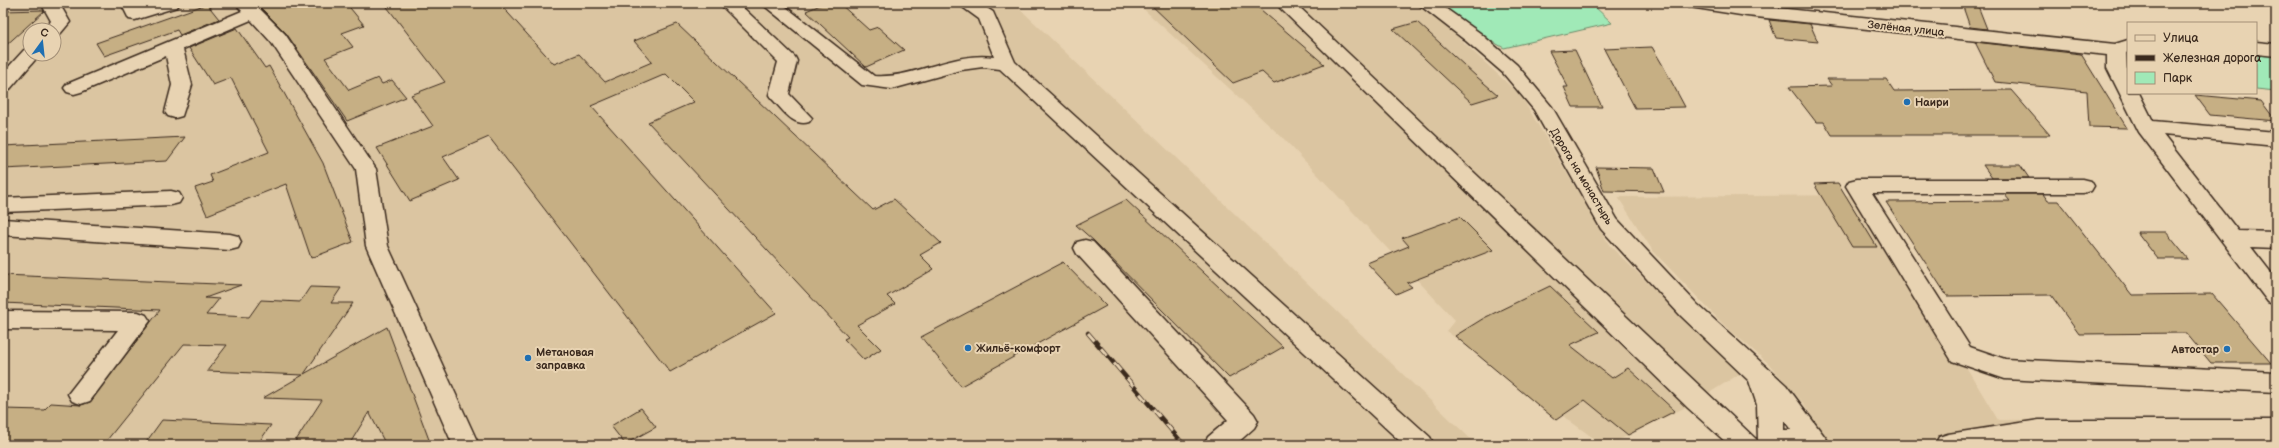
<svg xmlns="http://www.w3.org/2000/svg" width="2279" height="448" font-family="'Balsamiq Sans',sans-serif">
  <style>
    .built { fill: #dbc5a1; fill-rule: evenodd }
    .green { fill: #a0e9b7; stroke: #6e8a6a }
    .building { fill: #c6af84; stroke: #3b2a1e }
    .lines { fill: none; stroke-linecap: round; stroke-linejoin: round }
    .minor-casing { stroke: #3b2a1e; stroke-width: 3 }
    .minor { fill: #e8d3b2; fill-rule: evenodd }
    .rail-casing { stroke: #3b2a1e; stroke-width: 4.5 }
    .rail { stroke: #e8d3b2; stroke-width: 3; stroke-dasharray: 10; stroke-linecap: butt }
    .poi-dot { fill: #1f6fb2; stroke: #e8d3b2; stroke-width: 1.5 }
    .labels { text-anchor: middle; stroke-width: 4; stroke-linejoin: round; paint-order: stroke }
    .street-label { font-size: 11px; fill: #3b2a1e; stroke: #e8d3b2 }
    .poi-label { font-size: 11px; font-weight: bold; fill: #3b2a1e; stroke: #e8d3b2; text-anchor: start }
  </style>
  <rect width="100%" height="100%" fill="#e8d3b2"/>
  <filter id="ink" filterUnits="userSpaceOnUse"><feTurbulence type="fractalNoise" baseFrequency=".025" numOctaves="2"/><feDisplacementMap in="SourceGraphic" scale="8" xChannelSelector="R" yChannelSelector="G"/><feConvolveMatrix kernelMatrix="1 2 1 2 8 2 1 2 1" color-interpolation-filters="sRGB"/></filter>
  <g filter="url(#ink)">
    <!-- built -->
    <g class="built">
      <path d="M3 3H1022L1019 8 1477 445H3ZM30 30H54V54H30Z"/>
      <path d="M1137 3H1413L1434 15 1521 96 1610 246 1741 373 1690 405 1609 445H1603L1446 331 1455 320 1284 139Z"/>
      <path d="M1863 195 1998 420 2276 419V445H1829L1804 404 1768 363 1723 324 1653 251 1618 197Z"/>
    </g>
    <!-- green -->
    <g class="green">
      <path d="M1424 3H1591L1612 23 1504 48Z"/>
      <path d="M2256 55 2276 56V91L2256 89Z"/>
    </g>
    <!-- building -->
    <g class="building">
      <path d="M256 3H346L364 25 342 33 353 47 325 58 349 90 378 78 382 84 392 80 406 97 347 121 286 33Z"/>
      <path d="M384 3H499L554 64 579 54 605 82 652 62 634 41 677 24 873 210 894 199 941 243 920 255 934 269 887 296 895 304 857 325 881 349 864 360 844 339 848 337 648 122 694 102 666 74 591 106 776 313 670 372 489 137 443 157 459 180 410 201 377 148 433 126 411 95 445 82Z"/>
      <path d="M825 3H839L869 30 878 27 904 50 866 67 806 11Z"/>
      <path d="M1149 3H1253L1324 64 1274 83 1262 72 1233 83Z"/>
      <path d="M207 4 219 19 180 35 177 30 104 56 96 43Z"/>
      <path d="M1962 4 1978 6 1987 29 1970 27Z"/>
      <path d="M3 11 43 10 44 11 3 48Z"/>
      <path d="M1769 20 1810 24 1818 42 1776 38Z"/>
      <path d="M1417 22 1477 77 1498 95 1472 103 1393 29Z"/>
      <path d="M237 28 265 68 269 66 323 163 353 242 311 258 286 184 207 215 195 188 213 182 210 175 269 152 231 78 213 85 189 48Z"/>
      <path d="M1975 42 2081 54 2127 128 2089 127 2087 91 1995 82Z"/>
      <path d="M1652 47 1662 64 1685 107 1635 108 1604 49Z"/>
      <path d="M1575 50 1602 107H1573L1564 87H1568L1549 51Z"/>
      <path d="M1827 79H1886L1894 91 2011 90 2050 135H1832L1824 122H1816L1789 87 1832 86Z"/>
      <path d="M2195 95 2261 101 2276 121 2210 115Z"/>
      <path d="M185 137 167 161 3 169V146Z"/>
      <path d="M1983 165H2020L2029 178H1992Z"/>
      <path d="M1596 167 1654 168 1664 192 1604 191Z"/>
      <path d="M1838 183 1852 206 1877 247H1852L1814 184Z"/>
      <path d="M2004 194H2043L2048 201H2058L2132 295 2212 294 2271 363H2211L2186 333 2079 334 2051 295 1947 296 1886 202 2010 201Z"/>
      <path d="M1126 200 1283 347 1229 378 1094 241 1076 225Z"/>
      <path d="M1460 217 1493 250 1407 283 1412 287 1396 294 1367 263 1409 246 1402 238Z"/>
      <path d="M2137 232H2166L2188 259H2158Z"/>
      <path d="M1063 262 1106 306 961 386 921 337Z"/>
      <path d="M3 275 241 285 205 298 219 299 206 315 249 317 261 300 300 302 310 287 341 288 331 303H353L304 374 387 327 431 445H386L369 412 349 445H293L322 400 263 398 303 375 207 371 227 345 184 344 103 445H3V409L44 410 51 403 81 405 90 402 160 310 3 303Z"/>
      <path d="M1550 286 1599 332 1570 345 1612 378 1628 368 1675 411 1628 435 1585 400 1556 420 1455 336 1484 318Z"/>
      <path d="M641 408 656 427 625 444 611 426Z"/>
      <path d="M162 420 271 425 257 445H144Z"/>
    </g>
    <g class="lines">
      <defs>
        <g id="minor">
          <path d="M41 3H59L70 22 60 34 54 35V30H44L51 21Z"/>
          <path d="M121 3H139L141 7 153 3H180L177 7 135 20 129 19Z"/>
          <path d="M235 3H254L285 34 376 169 388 246 478 443 477 445H451L452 443 366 246 356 169 271 42 251 20 183 49 192 85 182 116 175 118 168 116 165 112 172 85 166 56 81 92 74 94 67 92 64 88 67 84 242 11Z"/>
          <path d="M719 3H738L795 57 797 61 789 94 812 118 809 122C793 127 783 110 772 99L769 95 778 62Z"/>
          <path d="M761 3H781L874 76C915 79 952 51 994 57L979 19 957 3H979L993 12 1015 62 1430 437 1434 445H1404L1000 69 983 67 961 70 892 89 862 85Z"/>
          <path d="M1278 3H1295L1758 441 1757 405 1749 381 1681 316 1601 229 1534 110 1503 73 1466 41 1417 3H1438L1480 33 1517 65 1552 107 1617 219 1697 304 1786 385 1831 445H1729L1688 408 1280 8ZM1784 420 1791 430H1784Z"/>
          <path d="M1687 3H1730L2115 44 2128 40V52L2126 53 2128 93H2139L2153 121 2276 132V146L2163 135 2238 231 2276 232V248L2251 247 2276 279V305L2268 302 2139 132 2107 68V55L1747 16 1696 8 1690 7Z"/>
          <path d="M2256 42 2276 44V56L2256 54Z"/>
          <path d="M30 49V54H40L10 89 3 91V73L24 50Z"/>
          <path d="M1857 179H2083L2091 181 2094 186 2091 191 2083 193H1872L1970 347 2005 359 2276 372V392L2005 379 1952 361 1846 186 1849 181Z"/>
          <path d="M171 191 179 193 182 198 179 203 171 205 3 212V198Z"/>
          <path d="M3 219 230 234 238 236 241 242 238 248 230 250 3 235Z"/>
          <path d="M1085 240 1093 242 1254 414 1258 421 1254 428 1235 445H1204L1208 437 1228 420 1077 254 1074 248 1077 242Z"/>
          <path d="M3 311 138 312 146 315 150 321 90 401 81 404 72 401 68 394 118 330 3 329Z"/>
          <path d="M2039 420H2276V442H2039L2017 445H1935L1939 437 1948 434Z"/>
        </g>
      </defs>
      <!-- minor casing -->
      <use href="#minor" class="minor-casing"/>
      <!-- minor -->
      <use href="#minor" class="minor"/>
      <defs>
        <path id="rail" d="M1088 333 1184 445"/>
      </defs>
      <!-- rail casing -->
      <use href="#rail" class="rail-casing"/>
      <!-- rail -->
      <use href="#rail" class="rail"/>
    </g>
  </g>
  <!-- markers -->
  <g class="poi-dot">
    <circle cx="1907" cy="102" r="4"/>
    <circle cx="968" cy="348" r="4"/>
    <circle cx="2227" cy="349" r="4"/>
    <circle cx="528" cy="358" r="4"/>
  </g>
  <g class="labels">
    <!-- street labels -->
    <g class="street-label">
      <text transform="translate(1906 28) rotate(6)" y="4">Зелёная улица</text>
      <text transform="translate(1582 176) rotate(59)" y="4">Дорога на монастырь</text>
    </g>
    <!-- poi labels -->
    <g class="poi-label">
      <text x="1915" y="106">Наири</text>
      <text x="976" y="352">Жильё-комфорт</text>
      <text x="2219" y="353" text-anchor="end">Автостар</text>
      <text x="536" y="356">Метановая<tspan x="536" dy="13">заправка</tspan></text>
    </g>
  </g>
  <!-- margin -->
  <rect width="2279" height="448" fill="none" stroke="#e8d3b2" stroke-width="16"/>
  <rect x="8" y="8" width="2263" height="432" fill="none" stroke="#3b2a1e" stroke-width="1.5" filter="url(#ink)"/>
  <!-- legend -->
  <rect x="2127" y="22" width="130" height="72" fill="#e8d3b2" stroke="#a38f77"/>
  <rect x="2135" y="35" width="20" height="6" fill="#e8d3b2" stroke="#a38f77"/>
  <text x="2163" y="42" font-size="12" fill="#3b2a1e">Улица</text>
  <rect x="2135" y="55" width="20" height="6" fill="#3b2a1e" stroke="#a38f77"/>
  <text x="2163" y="62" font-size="12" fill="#3b2a1e">Железная дорога</text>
  <rect x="2135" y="72" width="20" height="12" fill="#a0e9b7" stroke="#a38f77"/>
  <text x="2163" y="82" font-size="12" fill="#3b2a1e">Парк</text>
  <!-- north arrow -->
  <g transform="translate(42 42) rotate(15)"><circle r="19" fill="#e8d3b2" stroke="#a38f77"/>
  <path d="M0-3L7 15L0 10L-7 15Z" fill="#1f6fb2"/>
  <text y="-6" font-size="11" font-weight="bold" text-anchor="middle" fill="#3b2a1e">С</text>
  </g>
</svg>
